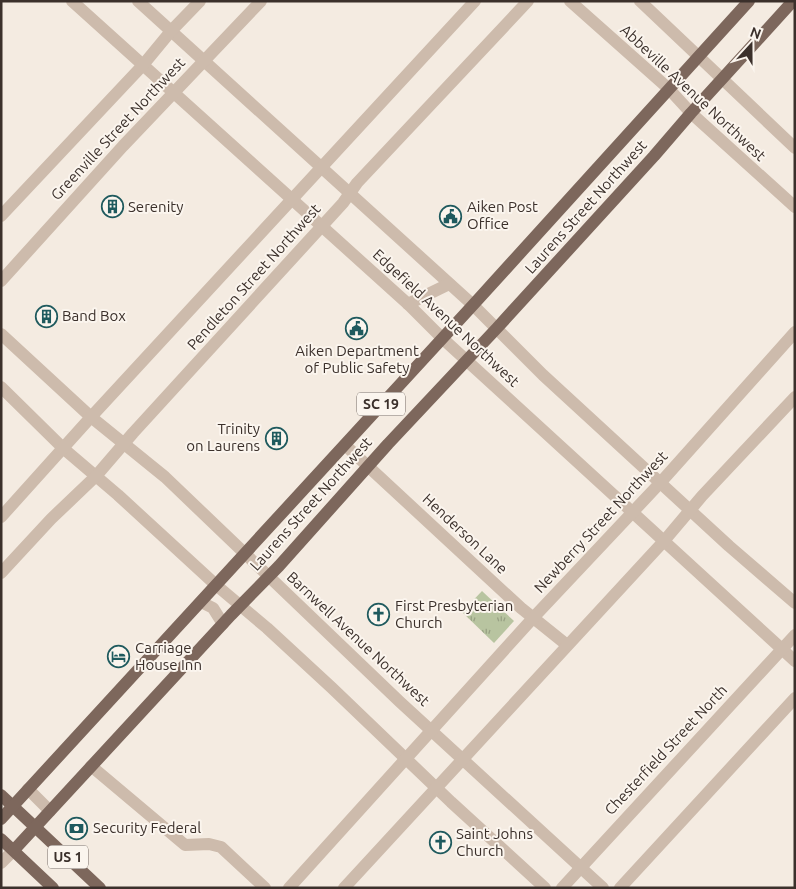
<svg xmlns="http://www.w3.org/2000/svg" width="796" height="889" font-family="Ubuntu,sans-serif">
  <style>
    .park { fill: url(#park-tufts) }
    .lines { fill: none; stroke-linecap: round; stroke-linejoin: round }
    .minor { stroke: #cdbbac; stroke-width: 12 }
    .major { stroke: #7d675c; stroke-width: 12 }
    .labels { text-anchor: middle; stroke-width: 4; stroke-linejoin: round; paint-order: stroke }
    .shield { fill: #fbf5ee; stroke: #756b66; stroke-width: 1 }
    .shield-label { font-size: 14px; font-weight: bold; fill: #3b302b }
    .street-label { font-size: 15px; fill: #3b302b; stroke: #fbf5ee }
    .poi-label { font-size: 15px; fill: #3b302b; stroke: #fbf5ee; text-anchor: start }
  </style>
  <defs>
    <pattern id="park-tufts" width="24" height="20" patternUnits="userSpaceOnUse" patternTransform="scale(1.25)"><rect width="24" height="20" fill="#b8c4a0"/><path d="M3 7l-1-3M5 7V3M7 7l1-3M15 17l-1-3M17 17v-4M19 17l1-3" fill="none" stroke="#97a083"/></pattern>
  </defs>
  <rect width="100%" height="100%" fill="#f4ebe1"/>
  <!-- park -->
  <path class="park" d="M482 591 514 621 494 643 462 612Z"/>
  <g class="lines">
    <!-- minor -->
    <g class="minor">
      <path d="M72 1 408 304 442 338 795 661"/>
      <path d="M138 1 473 305 543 375 729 546 795 603"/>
      <path d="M570 1 669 89 691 113 795 207"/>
      <path d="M640 1 795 148"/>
      <path d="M1 216 143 65 171 31 200 1"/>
      <path d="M1 281 123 146 261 1"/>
      <path d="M408 304 449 284"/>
      <path d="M1 334 91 417 165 477 400 702 603 888"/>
      <path d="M1 387 64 449 118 495 216 585 267 628 332 688 451 802 545 888"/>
      <path d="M345 445 521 608 567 645"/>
      <path d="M1 517 91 417 475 1"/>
      <path d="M1 573 51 519 96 476 133 433 343 203 357 183 528 1"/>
      <path d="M201 602 213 608 223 624"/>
      <path d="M91 766 185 845 209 844 221 847 265 888"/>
      <path d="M28 789 50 811"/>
      <path d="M1 863 14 850"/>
      <path d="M289 888 533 618 661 482 795 332"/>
      <path d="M344 888 664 541 702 496 795 397"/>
      <path d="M562 888 795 635"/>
      <path d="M620 888 795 698"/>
    </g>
    <!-- major -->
    <g class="major">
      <path d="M1 795 100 888"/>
      <path d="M1 819 473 305 749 1"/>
      <path d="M1 839 53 888"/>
      <path d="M14 850 231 615 279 566 388 444 497 328 654 156 691 113 793 1"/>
    </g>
  </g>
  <!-- icons -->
  <defs>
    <symbol id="building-ring" viewBox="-11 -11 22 22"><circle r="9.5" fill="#fbf5ee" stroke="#1f5a5e" stroke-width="1.5"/><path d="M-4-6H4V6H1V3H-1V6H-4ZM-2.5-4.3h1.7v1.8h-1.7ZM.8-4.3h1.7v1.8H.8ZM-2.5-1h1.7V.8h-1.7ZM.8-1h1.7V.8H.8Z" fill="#1f5a5e"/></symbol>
    <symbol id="civic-ring" viewBox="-11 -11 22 22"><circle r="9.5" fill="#fbf5ee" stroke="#1f5a5e" stroke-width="1.5"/><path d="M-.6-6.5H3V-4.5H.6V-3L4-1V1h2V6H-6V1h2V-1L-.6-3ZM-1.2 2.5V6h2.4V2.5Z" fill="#1f5a5e"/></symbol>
    <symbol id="church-ring" viewBox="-11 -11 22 22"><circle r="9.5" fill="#fbf5ee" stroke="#1f5a5e" stroke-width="1.5"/><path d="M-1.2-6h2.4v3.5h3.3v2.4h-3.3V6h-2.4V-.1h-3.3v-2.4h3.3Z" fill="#1f5a5e"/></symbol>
    <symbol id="hotel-ring" viewBox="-11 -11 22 22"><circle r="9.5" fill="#fbf5ee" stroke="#1f5a5e" stroke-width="1.5"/><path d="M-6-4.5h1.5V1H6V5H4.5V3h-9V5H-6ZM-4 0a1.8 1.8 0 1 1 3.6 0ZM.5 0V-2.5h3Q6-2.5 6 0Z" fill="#1f5a5e"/></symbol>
    <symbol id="bank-ring" viewBox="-11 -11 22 22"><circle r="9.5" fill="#fbf5ee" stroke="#1f5a5e" stroke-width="1.5"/><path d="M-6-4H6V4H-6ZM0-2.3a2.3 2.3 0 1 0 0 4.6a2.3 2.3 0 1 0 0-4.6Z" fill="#1f5a5e"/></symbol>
  </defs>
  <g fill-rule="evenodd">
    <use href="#building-ring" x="100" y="194" width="25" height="25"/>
    <use href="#civic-ring" x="438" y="204" width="25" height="25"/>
    <use href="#building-ring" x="34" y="304" width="25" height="25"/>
    <use href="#civic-ring" x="344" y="316" width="25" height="25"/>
    <use href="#building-ring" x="264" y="426" width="25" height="25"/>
    <use href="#church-ring" x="366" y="602" width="25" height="25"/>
    <use href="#hotel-ring" x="106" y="644" width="25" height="25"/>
    <use href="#bank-ring" x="64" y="816" width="25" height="25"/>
    <use href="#church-ring" x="428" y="830" width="25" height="25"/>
  </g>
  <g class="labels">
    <!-- shield labels -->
    <g class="shield">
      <rect x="357" y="392.5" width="48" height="23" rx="4"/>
      <rect x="48" y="845.5" width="40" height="23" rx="4"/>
    </g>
    <g class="shield-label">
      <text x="381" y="409">SC 19</text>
      <text x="68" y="862">US 1</text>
    </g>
    <!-- street labels -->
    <g class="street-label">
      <text transform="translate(693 93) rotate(43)" y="5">Abbeville Avenue Northwest</text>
      <text transform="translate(118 129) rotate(-47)" y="5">Greenville Street Northwest</text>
      <text transform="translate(586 207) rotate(-48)" y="5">Laurens Street Northwest</text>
      <text transform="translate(254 277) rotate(-48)" y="5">Pendleton Street Northwest</text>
      <text transform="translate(446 318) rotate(43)" y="5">Edgefield Avenue Northwest</text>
      <text transform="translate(311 504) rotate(-48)" y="5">Laurens Street Northwest</text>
      <text transform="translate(601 522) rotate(-47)" y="5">Newberry Street Northwest</text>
      <text transform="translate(465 534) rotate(43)" y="5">Henderson Lane</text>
      <text transform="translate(358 639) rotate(43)" y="5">Barnwell Avenue Northwest</text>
      <text transform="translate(666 750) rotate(-47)" y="5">Chesterfield Street North</text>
    </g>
    <!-- poi labels -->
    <g class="poi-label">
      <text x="128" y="212">Serenity</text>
      <text x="467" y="212">Aiken Post<tspan x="467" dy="17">Office</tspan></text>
      <text x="62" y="321">Band Box</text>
      <text x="357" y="356" text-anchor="middle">Aiken Department<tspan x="357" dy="17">of Public Safety</tspan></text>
      <text x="260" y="434" text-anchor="end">Trinity<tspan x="260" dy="17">on Laurens</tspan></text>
      <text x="395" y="611">First Presbyterian<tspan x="395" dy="17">Church</tspan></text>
      <text x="135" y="653">Carriage<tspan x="135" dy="17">House Inn</tspan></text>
      <text x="93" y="833">Security Federal</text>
      <text x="456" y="839">Saint Johns<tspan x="456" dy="17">Church</tspan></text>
    </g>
  </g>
  <!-- border -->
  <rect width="796" height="889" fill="none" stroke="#3b302b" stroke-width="5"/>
  <!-- north arrow -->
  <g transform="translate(751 45) rotate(21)" stroke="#fbf5ee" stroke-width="4" paint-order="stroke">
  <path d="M0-4L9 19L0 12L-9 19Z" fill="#3b302b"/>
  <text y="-8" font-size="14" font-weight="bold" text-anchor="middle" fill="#3b302b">N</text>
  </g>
</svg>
